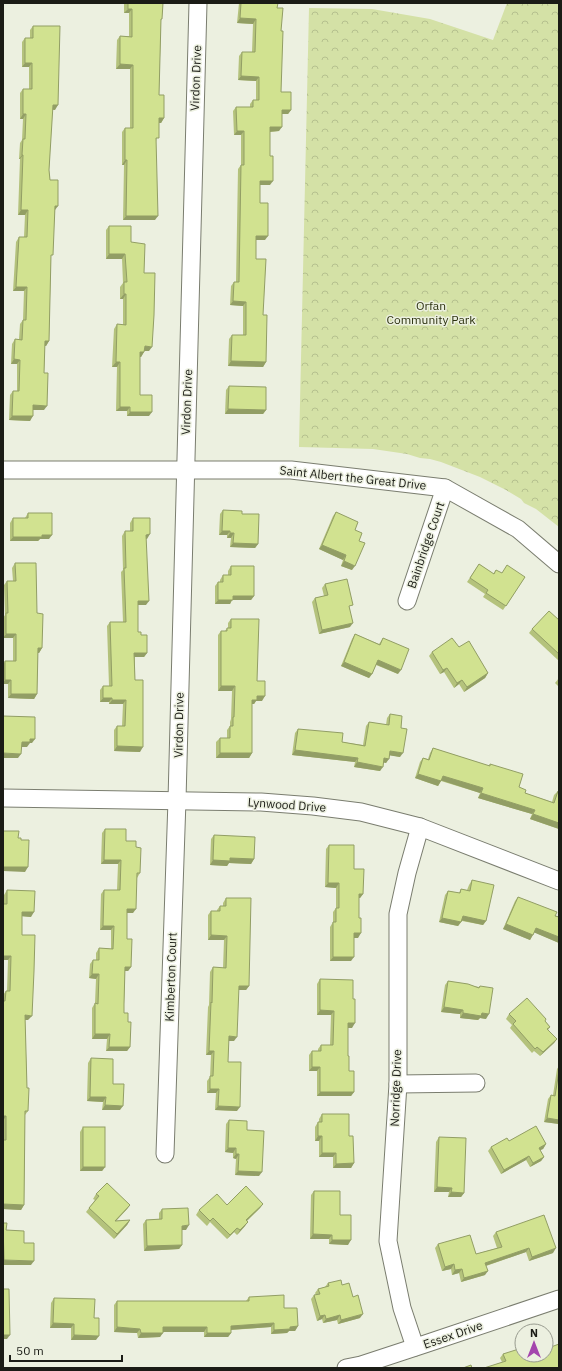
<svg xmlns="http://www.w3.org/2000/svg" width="562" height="1371" font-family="'IBM Plex Sans',sans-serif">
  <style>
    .park { fill: url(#park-crowns) }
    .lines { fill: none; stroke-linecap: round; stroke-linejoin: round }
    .minor-casing { stroke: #7a7d6f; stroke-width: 19 }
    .minor { stroke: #fff; stroke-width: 17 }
    .wall { fill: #b4c27c }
    .shaded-wall { fill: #929e65 }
    .building { fill: #d1e290; stroke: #929e65 }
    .labels { text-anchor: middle; stroke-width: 3; stroke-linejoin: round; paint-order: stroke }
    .street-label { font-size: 12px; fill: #1b1c16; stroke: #ecf0e0 }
    .park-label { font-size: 12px; fill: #2c320f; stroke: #ecf0e0 }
  </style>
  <defs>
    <pattern id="park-crowns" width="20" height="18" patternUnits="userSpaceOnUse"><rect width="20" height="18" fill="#d4e1a6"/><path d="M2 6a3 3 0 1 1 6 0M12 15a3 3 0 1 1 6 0" fill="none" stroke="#b5c08e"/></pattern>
  </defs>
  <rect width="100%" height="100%" fill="#ecf0e0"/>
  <!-- park -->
  <path class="park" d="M507 3H559V527L536 509 524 503 521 499 506 490 480 477 441 462 430 459 420 458 407 454 373 449 299 447 309 8 372 9 430 19 493 40Z"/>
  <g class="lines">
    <defs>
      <g id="minor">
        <path d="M3 470H291L445 488 518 529 559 564"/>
        <path d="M407 601 445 488"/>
        <path d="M3 798 261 802 313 806 361 812 420 827 559 881"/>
        <path d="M398 1084 476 1083"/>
        <path d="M165 1154 177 800 198 3"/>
        <path d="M415 1347 402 1308 388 1241 398 1084V914L407 873 420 827"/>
        <path d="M346 1368 361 1365 425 1344 559 1299"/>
      </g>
    </defs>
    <!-- minor casing -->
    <use href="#minor" class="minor-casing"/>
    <!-- minor -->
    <use href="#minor" class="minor"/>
  </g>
  <!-- wall -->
  <g class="wall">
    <path d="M124 3H163L161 21 159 95 164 118 161 123H159L156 142 155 220H123L124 165H122V132L125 128H130V69H116L117 40 120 36H129V13H124Z"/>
    <path d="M239 3H278L277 8 281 31V92L291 110 288 114H282L279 131 270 132V185H260V203L265 240H256V259L263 315 266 362 263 367 228 366 229 339 232 335H243V306L230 305 231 286 234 282H236L238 169 241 165V135H234L233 111 236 107H250V104L253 100H256V81L238 80 239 56 242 52H252L253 24 237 23Z"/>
    <path d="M33 26 55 110H52L49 170 50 180 55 210 51 257 49 341 46 346H45L44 373V410H33L30 421 9 420 10 395 13 391H17V364H11L12 344 15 339H19L20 324 23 320 24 291H13L16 242 19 237H24L25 215H18L20 159H19L20 143 22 140 23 119H20V93L23 89H29V67H22V42L25 38H30V30Z"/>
    <path d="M109 226 131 242 144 273 149 351H144V352L141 357H140V395L149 416H127V411H116L117 367H112L114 329 117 324 123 325V299H120V287L123 283 122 259H106V230Z"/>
    <path d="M229 386 266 410 263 414H225L226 390Z"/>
    <path d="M223 510 242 514 258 544 255 548 230 547 231 538H227V535H219L220 514Z"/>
    <path d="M336 512 355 530 352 570 341 566 343 560 319 549 333 516Z"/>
    <path d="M28 513 49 539H40L38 541H10V523L13 518H25Z"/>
    <path d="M133 518 147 539H146V605H138V632L141 635 147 653 144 657H135V680L140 752 114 751V730L117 726H122L123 704H109V702H100V690L103 686H109L107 626 110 622H123L121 572 123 570 122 536 125 531H130V523Z"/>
    <path d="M15 563 37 613 42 648 39 653H38L37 694 34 699 8 698V684H3V665L5 661H13V638H3V618L5 615 4 585 7 581H13L12 568Z"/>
    <path d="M479 564 493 574 496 570 501 573 525 577 503 610 483 597 485 594 467 582Z"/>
    <path d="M231 566 254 596 251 600H232L230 604H215V586L218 582H220V580L223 575H228V571Z"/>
    <path d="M325 584 350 609V627L319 634 312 602 315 598 324 596 322 588Z"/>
    <path d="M231 619 257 681 262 701H256L254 704H252V753L249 758H216V742L220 738H227V730L230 726V722L231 719 232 691H218V635L221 631H225L227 628H228V623Z"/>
    <path d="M559 620V661L529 633 532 629Z"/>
    <path d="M355 634 379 644 383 638 398 674 376 665 372 674 369 678 341 666 352 639Z"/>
    <path d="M459 647 488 673 485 678 464 692 459 684 454 688 444 672 440 674 429 656 432 652Z"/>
    <path d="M559 678V687L555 683Z"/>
    <path d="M390 714 401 728 400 757 390 755 386 763 383 762 380 771 354 767 355 762 292 755 295 733 298 729 342 742 363 745 366 726 369 722 386 725 387 718Z"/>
    <path d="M433 748 489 766 490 764 525 793 552 802 554 795 558 791 559 829 530 819 532 814 478 798 480 793 441 781 438 786 415 778 420 762 423 758 428 759 430 753Z"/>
    <path d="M105 829 126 841 136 847 140 873 137 878 133 913H127V939L131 967 128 971H125L124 1004V1013L128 1022 130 1047 127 1051H106L107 1039H92V1008L95 1003 96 979 89 978 90 964 93 960H96V953L99 948 111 949V930H100L101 894 104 890H117L118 864H101L102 833Z"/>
    <path d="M214 835 254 859 251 864 229 863 227 866 210 865 211 839Z"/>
    <path d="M329 845 354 869 363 894 360 898H359L358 938H354L351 961H330V927L333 922V912L336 908V888L325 887 326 849Z"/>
    <path d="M472 880 486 921 483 925 462 921 458 926 439 922 445 895 448 891 459 893 461 889 467 890 469 885Z"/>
    <path d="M7 890 31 917 22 916V935L28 1020H25L27 1088 28 1111 25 1115 24 1205 21 1210 3 1209V995L6 991H7L8 960H3V904H4V895Z"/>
    <path d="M518 897 559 917V943L534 932 530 940 503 929 515 901Z"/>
    <path d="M226 898 249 986 246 990H238L234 1041H228V1062L237 1111 215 1110 216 1093H207V1081L210 1077 211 1055H206L208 1007 209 1005 210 972 213 967 223 968 224 940H208V915L211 911H217V910L220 906H223V903Z"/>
    <path d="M320 979 352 1028H348V1056L349 1071 354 1092 351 1096H317V1071H309V1055L312 1051H318V1049L321 1045H330L331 1015H317V984Z"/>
    <path d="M448 981 479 987 480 986 486 1019 480 1018 478 1020 460 1018V1014L441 1012 445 985Z"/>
    <path d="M509 1014 545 1021 550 1027 548 1030 557 1039 554 1043 540 1056 534 1051 532 1053 510 1028 512 1025 506 1019Z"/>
    <path d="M91 1058 113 1084 120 1110H102L103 1102 87 1101 88 1063Z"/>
    <path d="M559 1066V1124L544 1122 548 1099 551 1095H553L557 1069Z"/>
    <path d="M322 1114 349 1136 354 1163 351 1168H333V1157H319V1141H315V1127L318 1122H319V1119Z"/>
    <path d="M229 1120 247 1130 259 1176 235 1175 236 1159 233 1158V1153L225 1152 226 1124Z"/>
    <path d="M83 1127 105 1167 102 1171H80V1132Z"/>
    <path d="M439 1137 464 1193 461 1197H448L449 1192H434L436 1142Z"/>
    <path d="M509 1141 546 1144 543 1149 540 1150 544 1157 541 1161 530 1167 526 1160 501 1174 488 1151 491 1147Z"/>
    <path d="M314 1191 340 1215 348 1245 329 1244V1239H310L311 1195Z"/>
    <path d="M96 1194 130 1205 127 1209 116 1221 130 1220 127 1225 114 1239 86 1212 95 1200 93 1199Z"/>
    <path d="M263 1204 260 1208 247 1221 245 1226 237 1235 234 1232 227 1239 210 1222 207 1226 196 1215 199 1210 227 1205Z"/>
    <path d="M162 1209 186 1230H182V1245L179 1249 144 1251 143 1224 146 1220 159 1219V1213Z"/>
    <path d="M496 1232 553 1253 529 1261 526 1252 486 1266 485 1275 461 1282 459 1273 452 1275 451 1269 442 1271 435 1248 438 1244 476 1254 497 1248 493 1236Z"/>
    <path d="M328 1283 342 1285 353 1297 360 1318 338 1324 337 1320 323 1323 322 1319 317 1321 311 1299 314 1295H316L315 1293 318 1289 325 1287Z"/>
    <path d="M249 1297 284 1308 298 1326 295 1331H289L287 1333 271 1334V1327L231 1330V1333L228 1337H204V1332H163L160 1337 138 1338 137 1333 114 1332V1305L117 1301H246Z"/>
    <path d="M54 1298 96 1340H71V1328H50L51 1303Z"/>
    <path d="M551 1347 502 1362 500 1358 503 1354Z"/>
  </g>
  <!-- shaded-wall -->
  <g class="shaded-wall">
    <path d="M128 9H132L129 13H124Z"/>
    <path d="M240 18 256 19 253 24 237 23Z"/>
    <path d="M25 63H32L29 67H22Z"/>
    <path d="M120 64 133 65 130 69H116Z"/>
    <path d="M241 76 259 77 256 81 238 80Z"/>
    <path d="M53 105H58L55 110 50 109Z"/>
    <path d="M282 110H291L288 114H279Z"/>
    <path d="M23 114H26L23 119H20Z"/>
    <path d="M159 118H164L161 123H156Z"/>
    <path d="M270 127H282L279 131 267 132Z"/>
    <path d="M237 131H244L241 135H234Z"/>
    <path d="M22 155H23L20 159H19Z"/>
    <path d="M125 160H127L124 165H122Z"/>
    <path d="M260 181H273L270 185H257Z"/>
    <path d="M55 206H58L55 210H52Z"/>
    <path d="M21 210H28L25 215H18Z"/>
    <path d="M126 216H158L155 220H123Z"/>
    <path d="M256 236H268L265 240H253Z"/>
    <path d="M109 254H125L122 259H106Z"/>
    <path d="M16 287H27L24 291H13Z"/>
    <path d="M124 294H126L123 299H120Z"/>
    <path d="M233 301 246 302 243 306 230 305Z"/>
    <path d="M45 341H49L46 346 42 345Z"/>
    <path d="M145 346 152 347 149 351H142Z"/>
    <path d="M140 352H144L141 357 137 356Z"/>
    <path d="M14 359 20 360 17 364H11Z"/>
    <path d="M231 361 266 362 263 367 228 366Z"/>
    <path d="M116 362H120L117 367H112Z"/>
    <path d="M33 405 47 406 44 410H30Z"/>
    <path d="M120 407H130L127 411H116Z"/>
    <path d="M228 409 266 410 263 414H225Z"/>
    <path d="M130 412H152L149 416H127Z"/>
    <path d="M12 416H33L30 421 9 420Z"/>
    <path d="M222 531H230L227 535H219Z"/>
    <path d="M230 533H234L231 538H227Z"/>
    <path d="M150 534 147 539H143L146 535Z"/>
    <path d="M42 535H52L49 539H40L38 541H10L13 537Z"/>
    <path d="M233 543 258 544 255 548 230 547Z"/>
    <path d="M322 545 346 555 343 560 319 549Z"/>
    <path d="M344 561 355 566 352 570 341 566Z"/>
    <path d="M233 596H254L251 600H232L230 604H215L218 600Z"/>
    <path d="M138 601H149L146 605H135Z"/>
    <path d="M353 623 350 627 319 634 322 630Z"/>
    <path d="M6 634H16L13 638H3Z"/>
    <path d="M38 648H42L39 653H35Z"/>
    <path d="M134 653H147L144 657H131Z"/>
    <path d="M378 660 401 670 398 674 375 664Z"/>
    <path d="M344 662 372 674 369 678 341 666Z"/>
    <path d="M447 668 444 672 440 674 443 670Z"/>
    <path d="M488 673 485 678 464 692 467 687Z"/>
    <path d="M5 680H11L8 684H3V683Z"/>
    <path d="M462 680 459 684 454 688 457 683Z"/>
    <path d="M221 686H235L232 691H218Z"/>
    <path d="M11 694H37L34 699 8 698Z"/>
    <path d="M257 696H265L262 701H256L254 704H249L252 700Z"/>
    <path d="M103 698H112L109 702H100Z"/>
    <path d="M112 700H126L123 704H109Z"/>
    <path d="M30 739H35L32 743H30L27 747H19L22 742Z"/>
    <path d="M117 746 143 747 140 752 114 751Z"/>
    <path d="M295 750 358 758 355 762 292 755Z"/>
    <path d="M390 751 403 753 400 757 387 755Z"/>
    <path d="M3 753 21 754 18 758H3Z"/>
    <path d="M220 753H252L249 758H216Z"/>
    <path d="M384 758 389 759 386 763 381 762Z"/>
    <path d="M357 762 383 767 380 771 354 767Z"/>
    <path d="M418 774 441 781 438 786 415 778Z"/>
    <path d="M443 776 483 788 480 793 440 780Z"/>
    <path d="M481 793 535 810 532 814 478 798Z"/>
    <path d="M533 814 559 823V829L530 819Z"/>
    <path d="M230 858 254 859 251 864 229 863 227 866 210 865 213 860Z"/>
    <path d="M104 860H121L118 864H101Z"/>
    <path d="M3 867H28L25 872 3 871Z"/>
    <path d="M328 883H339L336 888 325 887Z"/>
    <path d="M359 894H363L360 898H356Z"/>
    <path d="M127 909H136L133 913H124Z"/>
    <path d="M22 912H34L31 917 19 916Z"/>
    <path d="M463 916 486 921 483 925 460 920Z"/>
    <path d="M442 918 461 922 458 926 439 922Z"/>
    <path d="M506 924 533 935 530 940 503 929Z"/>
    <path d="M103 926H114L111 930H100Z"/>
    <path d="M536 928 559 937V943L533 932Z"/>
    <path d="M354 933H361L358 938H351Z"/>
    <path d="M211 935 227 936 224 940H208Z"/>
    <path d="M3 956H11L8 960H3Z"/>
    <path d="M333 957H354L351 961H330Z"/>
    <path d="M125 967H131L128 971H122Z"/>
    <path d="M92 974H99L96 979 89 978Z"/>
    <path d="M239 986H249L246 990H236Z"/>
    <path d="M444 1007 463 1010 460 1014 441 1012Z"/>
    <path d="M320 1010 334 1011 331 1015H317Z"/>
    <path d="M463 1013H482L489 1014 486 1019 480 1018 478 1020 460 1018Z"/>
    <path d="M25 1015 32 1016 28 1020H22Z"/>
    <path d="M348 1023H355L352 1028H345Z"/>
    <path d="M95 1034H110L107 1039H92Z"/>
    <path d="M229 1036 237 1037 234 1041H226Z"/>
    <path d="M557 1039 554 1043 540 1056 543 1052Z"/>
    <path d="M109 1047H130L127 1051H106Z"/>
    <path d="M209 1051H214L211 1055H206Z"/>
    <path d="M312 1067H320L317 1071H309Z"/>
    <path d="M210 1089H219L216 1093H207Z"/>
    <path d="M320 1092H354L351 1096H317Z"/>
    <path d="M90 1097H106L103 1102 87 1101Z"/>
    <path d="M105 1105 123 1106 120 1110H102Z"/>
    <path d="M218 1106 240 1107 237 1111 215 1110Z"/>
    <path d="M3 1116H6L3 1121Z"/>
    <path d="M547 1118 559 1120V1124L544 1122Z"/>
    <path d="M318 1136H322L319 1141H315Z"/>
    <path d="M546 1144 543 1149 536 1152 539 1148Z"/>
    <path d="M228 1148H236L233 1153 225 1152Z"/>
    <path d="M322 1153H336L333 1157H319Z"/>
    <path d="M236 1154H239L236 1159 233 1158Z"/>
    <path d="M529 1156 526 1160 501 1174 504 1170Z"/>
    <path d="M544 1157 541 1161 530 1167 533 1163Z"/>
    <path d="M354 1163 351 1168H333L336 1164Z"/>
    <path d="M83 1167H105L102 1171H80Z"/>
    <path d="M238 1171 262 1172 259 1176 235 1175Z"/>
    <path d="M437 1187 452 1188 449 1192H434Z"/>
    <path d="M451 1192 464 1193 461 1197H448Z"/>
    <path d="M3 1204 24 1205 21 1210 3 1209Z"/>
    <path d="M263 1204 260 1208 243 1224 246 1220Z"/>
    <path d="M130 1205 127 1209 112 1225 115 1221Z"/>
    <path d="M130 1220 127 1225 114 1239 117 1234Z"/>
    <path d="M248 1222 245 1226 237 1235 240 1230Z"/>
    <path d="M189 1225 186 1230H179L182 1226Z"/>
    <path d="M237 1228 234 1232 227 1239 230 1235Z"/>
    <path d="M313 1234 332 1235 329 1239H310Z"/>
    <path d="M332 1240H351L348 1245 329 1244Z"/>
    <path d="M182 1245 179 1249 144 1251 147 1246Z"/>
    <path d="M529 1248 526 1252 482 1267 485 1263Z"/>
    <path d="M556 1248 553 1253 529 1261 532 1257Z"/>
    <path d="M4 1260 34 1261 31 1265H3Z"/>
    <path d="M454 1264 451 1269 442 1271 445 1267Z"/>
    <path d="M462 1269 459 1273 452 1275 455 1270Z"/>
    <path d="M488 1271 485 1275 461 1282 464 1278Z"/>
    <path d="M363 1314 360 1318 338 1324 341 1320Z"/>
    <path d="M325 1315 322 1319 317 1321 320 1316Z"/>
    <path d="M340 1315 337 1320 323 1323 326 1319Z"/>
    <path d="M53 1323 74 1324 71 1328H50Z"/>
    <path d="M274 1323 271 1327 228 1330 231 1326Z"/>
    <path d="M298 1326 295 1331H289L287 1333 271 1334 274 1330 290 1327Z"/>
    <path d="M117 1327 140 1329 137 1333 114 1332Z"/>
    <path d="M163 1327H207L204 1332H160Z"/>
    <path d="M141 1333H163L160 1337 138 1338Z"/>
    <path d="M207 1333H231L228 1337H204Z"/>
    <path d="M3 1335H10L7 1339H3Z"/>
    <path d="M74 1335 99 1336 96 1340H71Z"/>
  </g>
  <!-- building -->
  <g class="building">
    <path d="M128 3H163L162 19H161L159 95H164V118H159V138H156L158 216H126L127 160H125V128H133V65L120 64V36L132 37V9H128Z"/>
    <path d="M241 3H278L277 8H283L281 31H283L281 92H291V110H282V127H270V156H273V181H260V203H268V236H256V259H266L263 315H267L266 362 231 361 232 335H246V302L233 301 234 282H239L241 165H244V131H237L236 107H253V100H259V77L241 76 242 52H255L256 19 240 18Z"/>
    <path d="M33 26H60L58 105H53L49 170 50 180H58V206H55L53 255H51L49 341H45L44 373H48L47 406 33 405V416H12L13 391H19L20 360 14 359 15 339 22 340 23 320H26L27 287H16L19 237H27L28 210H21L23 155H22L23 139H25L26 114H23V89H32V63H25V38H33Z"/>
    <path d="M109 226H131V242L145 244 144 273H155L154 315 152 347 145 346 144 352H140V395H152V412H130V407H120V362H116L117 324 126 325V294H124V282H127L125 254H109Z"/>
    <path d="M229 386 266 387V410L228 409Z"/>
    <path d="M223 510 242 511V514H259L258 544 233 543 234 533H230V531H222Z"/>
    <path d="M336 512 358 522 355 530 362 533 359 541 365 543 355 566 344 561 346 555 322 545Z"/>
    <path d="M28 513H52V535H42V537H13V518H28Z"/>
    <path d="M133 518H150V534L146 535 149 601H138V632H141V635H147V653H134L135 680H143V747L117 746V726H125L126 700H112V698H103V686H112L110 622H126L124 568H126L125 531H133Z"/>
    <path d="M15 563H36L37 613 43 614 42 648H38L37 694H11V680H5V661H16V634H6V613H8L7 581H16Z"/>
    <path d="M479 564 494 574 496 570 502 573 507 565 525 577 506 606 486 593 488 590 470 578Z"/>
    <path d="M231 566H254V596H233V600H218V582H223V575H231Z"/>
    <path d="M347 579 353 605 349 606 353 623 322 630 315 598 328 595 325 584Z"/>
    <path d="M549 611 559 620V654L532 629Z"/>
    <path d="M231 619H259L257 681H265V696H257V700H252V753H220V738H230V726H233V717H234L235 686H221V631H227V628H231Z"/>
    <path d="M355 634 380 645 383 638 409 649 401 670 378 660 372 674 344 662Z"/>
    <path d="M452 638 459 647 469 641 488 673 467 687 462 680 457 683 447 668 443 670 432 652Z"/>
    <path d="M390 714 402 716 401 728 407 729 403 753 390 751 389 759 384 758 383 767 357 762 358 758 295 750 298 729 343 733 342 742 365 746 369 722 389 725Z"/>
    <path d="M3 716 35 717V739H30V742H22L21 754 3 753Z"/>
    <path d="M433 748 490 766V764L523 774 519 787 526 790 525 793 554 803 558 791 559 792V823L533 814 535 810 481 793 483 788 443 776 441 781 418 774 423 758 429 760Z"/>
    <path d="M105 829H126V841H136V847L141 848 140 873H137L136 909H127V939H132L131 967H125L124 1004V1013H128V1022H131L130 1047H109L110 1034H95V1003L98 1004 99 974H92L93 960H99V948L113 949 114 926H103L104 890H120L121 860H104Z"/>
    <path d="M3 831H19L18 838H21V840H29L28 867H3Z"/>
    <path d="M214 835 255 837 254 859 230 858V861L213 860Z"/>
    <path d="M329 845H354V869H364L363 894H359V918H361V933H354V957H333V922H336V908H339V883H328Z"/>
    <path d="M472 880 494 885 486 921 463 916 461 922 442 918 448 891 460 893 461 889 470 891Z"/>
    <path d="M7 890 35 891 34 912H22V935H35L34 971 32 1016 25 1015 27 1088H29L28 1111H25L24 1205 3 1204V1140H6V1116H3V1001H5L6 991H10L11 956H3V904H7Z"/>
    <path d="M518 897 557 912 555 916 559 917V937L536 928 533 935 506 924Z"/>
    <path d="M226 898H251L249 986H239L237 1037 229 1036 228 1062H241L240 1107 218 1106 219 1089H210V1076H213L214 1051H209L211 1002 212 1003 213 967 226 968 227 936 211 935V911H220V906H226Z"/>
    <path d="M320 979 353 980V999H355V1023H348V1056H349V1071H354V1092H320V1067H312V1051H321V1045H333L334 1011 320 1010Z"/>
    <path d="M448 981 468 984 479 988 480 986 493 988 489 1014 482 1013 481 1016 463 1013V1010L444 1007Z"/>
    <path d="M527 998 546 1019 545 1021 550 1027 547 1029 557 1039 543 1052 537 1047 535 1049 513 1024 516 1021 509 1014Z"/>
    <path d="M91 1058 113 1059V1084H124L123 1106 105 1105 106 1097H90Z"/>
    <path d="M559 1071V1120L547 1118 551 1095 555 1096Z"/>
    <path d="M322 1114H349V1136H353L354 1163 336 1164V1153H322V1136H318V1122H322Z"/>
    <path d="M229 1120 247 1121V1130L264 1131 262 1172 238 1171 239 1154H236V1148H228Z"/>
    <path d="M536 1126 546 1144 539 1148 544 1157 533 1163 529 1156 504 1170 491 1147 507 1138 509 1141Z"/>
    <rect x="83" y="1127" width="22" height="40"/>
    <path d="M439 1137 466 1138 464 1193 451 1192 452 1188 437 1187Z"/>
    <path d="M107 1183 130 1205 115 1221 130 1220 117 1234 89 1208 99 1196 96 1194Z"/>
    <path d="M246 1186 263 1204 246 1220 248 1222 240 1230 237 1228 230 1235 213 1218 210 1221 199 1210 217 1194 227 1205Z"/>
    <path d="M314 1191H340V1215H351V1240H332V1235L313 1234Z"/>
    <path d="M188 1208 189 1225 182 1226V1245L147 1246 146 1220 162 1219V1209Z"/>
    <path d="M544 1215 556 1248 532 1257 529 1248 485 1263 488 1271 464 1278 462 1269 455 1270 454 1264 445 1267 438 1244 470 1235 476 1254 502 1247 496 1232Z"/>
    <path d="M3 1223H7L6 1230 24 1231V1243H34V1261L4 1260Z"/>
    <path d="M341 1280 342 1285 349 1283 353 1297 358 1295 363 1314 341 1320 340 1315 326 1319 325 1315 320 1316 314 1295 320 1294 318 1289 329 1286 328 1283Z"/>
    <path d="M3 1289H9L10 1335H3Z"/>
    <path d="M284 1295V1308H297L298 1326 290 1327V1329L274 1330V1323L231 1326V1333H207V1327H163V1333H141L140 1329 117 1327V1301H249V1297Z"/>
    <path d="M54 1298 95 1299 94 1318H99V1336L74 1335V1324L53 1323Z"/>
    <path d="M549 1340 551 1347 559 1344V1368H484L506 1361 503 1354 522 1348V1355H546V1341Z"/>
    <path d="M471 1365 472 1368H463Z"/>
  </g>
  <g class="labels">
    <!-- street labels -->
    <g class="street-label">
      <text transform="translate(196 78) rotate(-88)" y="4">Virdon Drive</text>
      <text transform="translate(187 402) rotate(-88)" y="4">Virdon Drive</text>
      <text transform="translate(353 478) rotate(6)" y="4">Saint Albert the Great Drive</text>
      <text transform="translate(426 545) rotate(-71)" y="4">Bainbridge Court</text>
      <text transform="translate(179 725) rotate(-89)" y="4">Virdon Drive</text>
      <text transform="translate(287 805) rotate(4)" y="4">Lynwood Drive</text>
      <text transform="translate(171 977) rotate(-88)" y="4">Kimberton Court</text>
      <text transform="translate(396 1088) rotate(-88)" y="4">Norridge Drive</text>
      <text transform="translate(453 1335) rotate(-19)" y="4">Essex Drive</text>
    </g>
    <!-- park labels -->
    <g class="park-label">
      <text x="431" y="310">Orfan<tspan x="431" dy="14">Community Park</tspan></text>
    </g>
  </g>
  <!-- border -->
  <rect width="562" height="1371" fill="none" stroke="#1b1c16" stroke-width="8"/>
  <!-- north arrow -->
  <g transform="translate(534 1343)"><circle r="19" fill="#ecf0e0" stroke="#989b8f"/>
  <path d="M0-3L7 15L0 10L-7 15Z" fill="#a445ad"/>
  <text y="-6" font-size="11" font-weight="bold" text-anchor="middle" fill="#1b1c16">N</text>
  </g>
  <!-- scale -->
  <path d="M10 1355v6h112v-6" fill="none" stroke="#1b1c16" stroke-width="2"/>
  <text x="16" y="1355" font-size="12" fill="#1b1c16" stroke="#ecf0e0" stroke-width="3" paint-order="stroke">50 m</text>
</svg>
